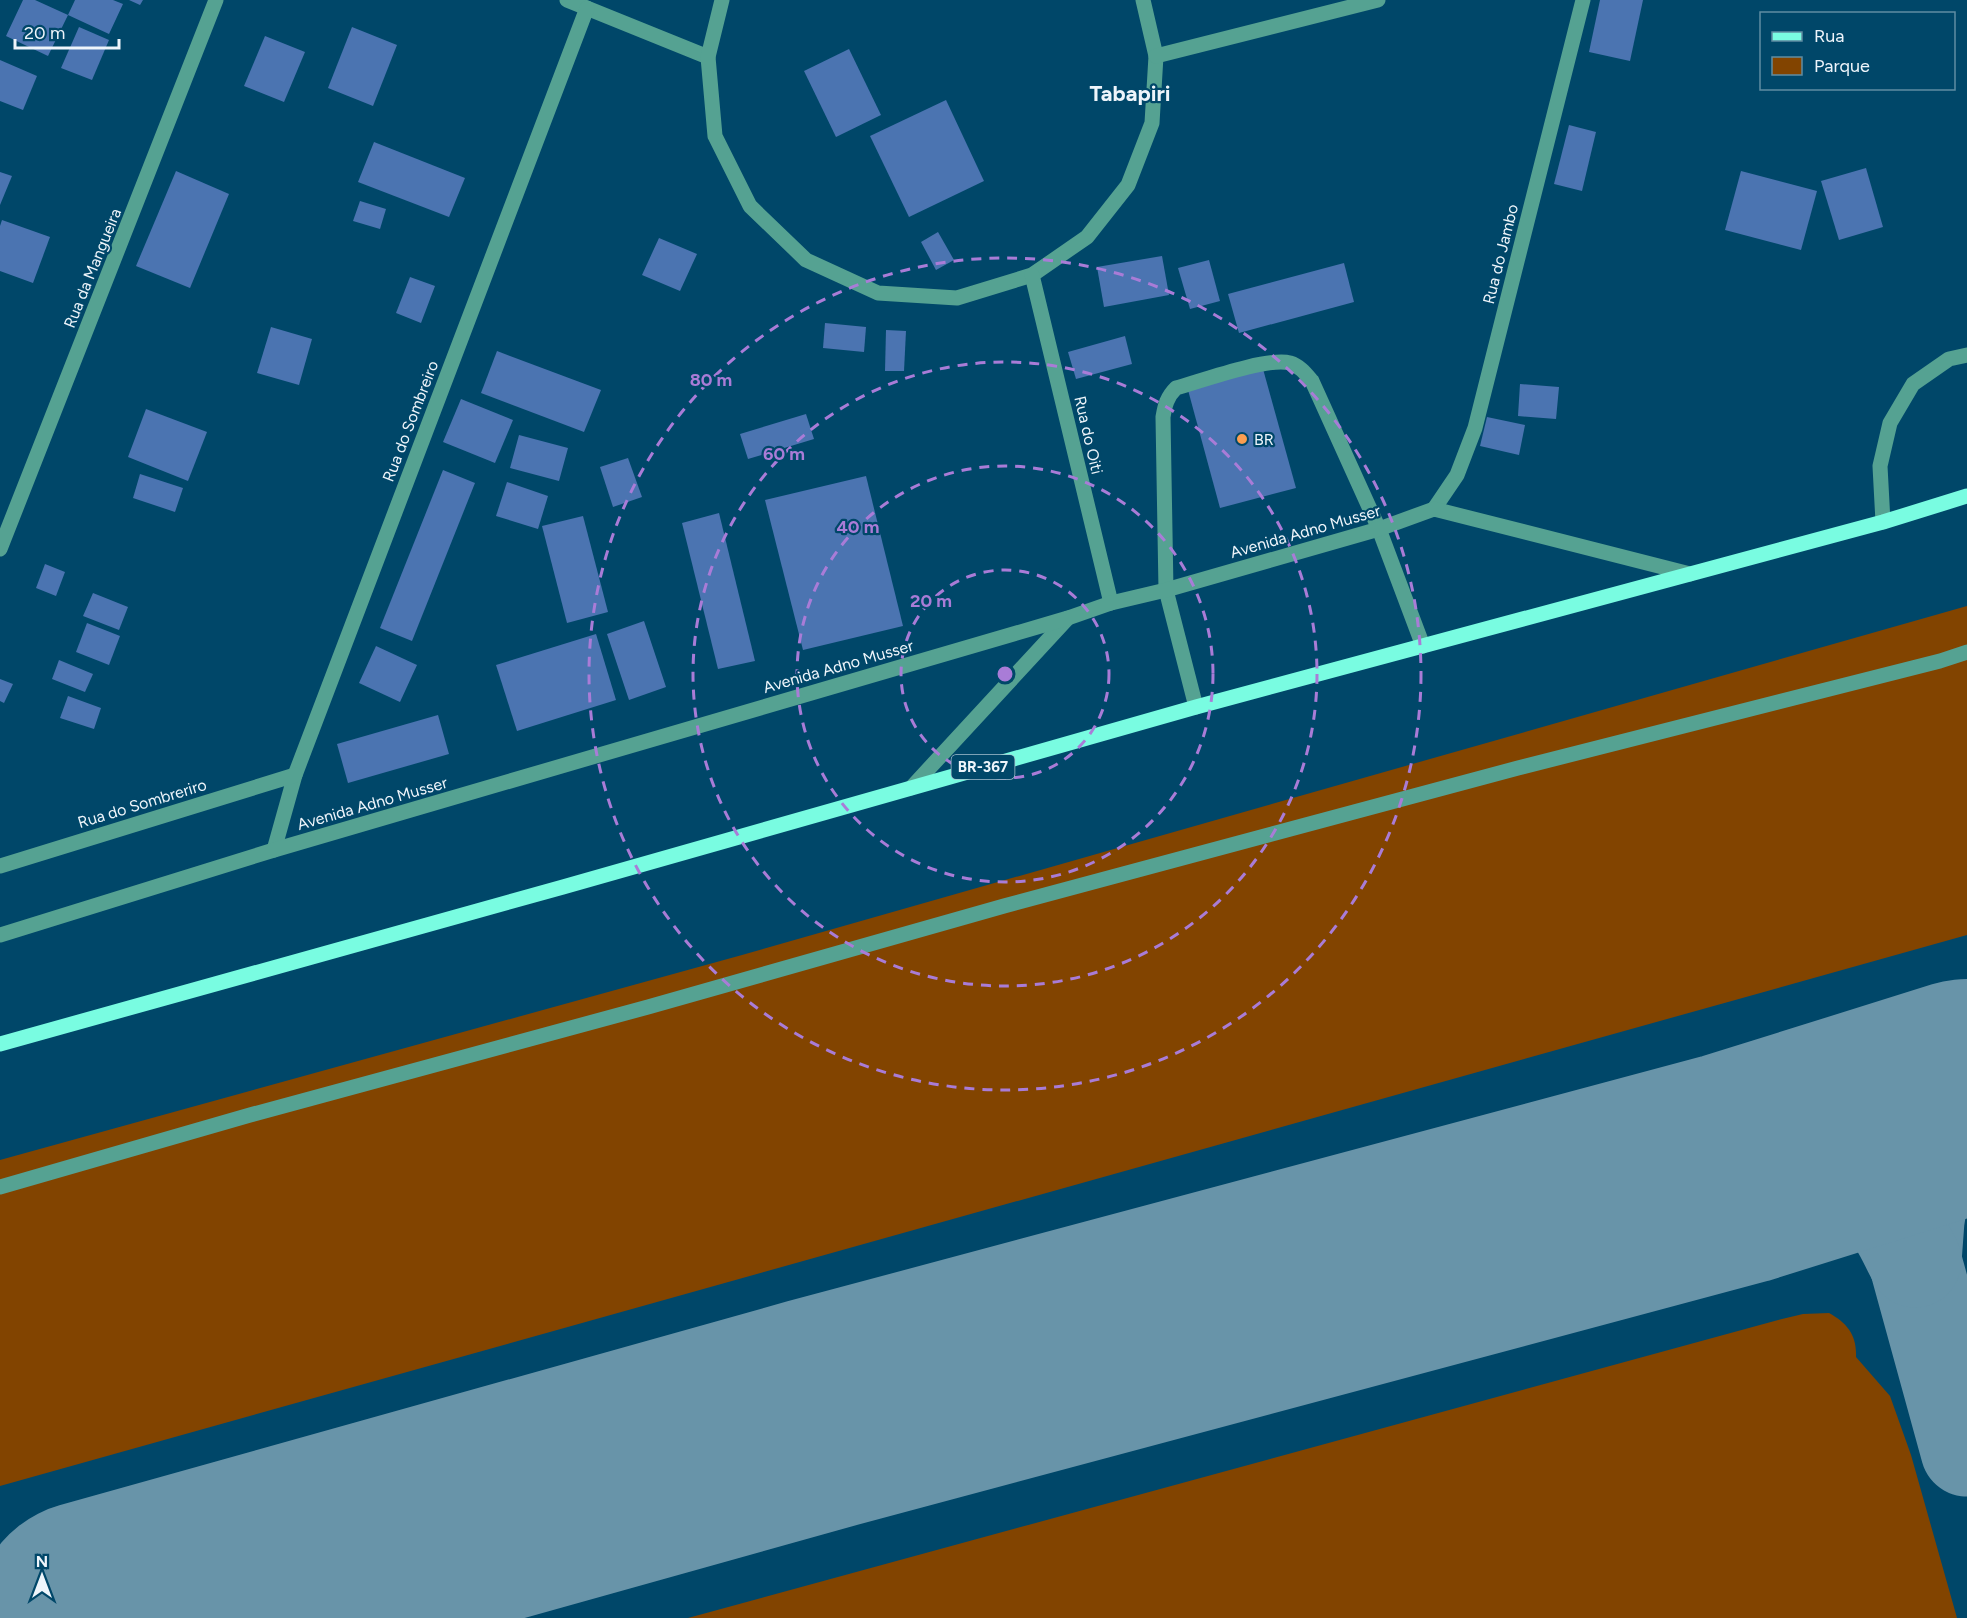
<svg xmlns="http://www.w3.org/2000/svg" width="1967" height="1618" font-family="Figtree,sans-serif">
  <style>
    .green { fill: #824400 }
    .lines { fill: none; stroke-linecap: round; stroke-linejoin: round }
    .taxiway { stroke: #6894a9; stroke-width: 93 }
    .runway { stroke: #6894a9; stroke-width: 234 }
    .building { fill: #4b74b1 }
    .minor { stroke: #55a292; stroke-width: 15 }
    .major { stroke: #79fce1; stroke-width: 15 }
    .ring { fill: none; stroke: #a97cd7; stroke-width: 3; stroke-dasharray: 10 8 }
    .poi-dot { fill: #fb9e51; stroke: #004769; stroke-width: 2 }
    .labels { text-anchor: middle; stroke-width: 4.5; stroke-linejoin: round; paint-order: stroke }
    .shield { fill: #004769; stroke: #a7c1cf; stroke-width: 1.5 }
    .shield-label { font-size: 15px; font-weight: bold; fill: #eef5fb }
    .street-label { font-size: 16px; fill: #eef5fb; stroke: #004769 }
    .poi-label { font-size: 16px; fill: #eef5fb; stroke: #004769; text-anchor: start }
    .district-label { font-size: 22px; font-weight: bold; fill: #eef5fb; stroke: #004769 }
    .centre { fill: #a97cd7; stroke: #004769; stroke-width: 3 }
    .ring-label { font-size: 18px; text-anchor: middle; font-weight: bold; fill: #a97cd7; stroke: #004769; stroke-width: 4.5; stroke-linejoin: round; paint-order: stroke }
  </style>
  <rect width="100%" height="100%" fill="#004769"/>
  <!-- green -->
  <g class="green">
    <path d="M1967 606V935L0 1486V1160L742 955Z"/>
    <path d="M1829 1313C1847 1323 1857 1335 1856 1357L1890 1396 1911 1455 1957 1618H688L1782 1319 1803 1314Z"/>
  </g>
  <g class="lines">
    <!-- taxiway -->
    <g class="taxiway">
      <path d="M1967 1116 1953 1132 1933 1162 1923 1189 1918 1220 1915 1261 1967 1450"/>
      <path d="M1737 1168C1752 1166 1768 1162 1783 1162 1826 1161 1872 1189 1895 1224 1903 1236 1908 1249 1915 1261"/>
    </g>
    <!-- runway -->
    <path class="runway" d="M91 1618 819 1414 1737 1168 1967 1096"/>
  </g>
  <!-- building -->
  <g class="building">
    <path d="M23 0H35L68 15 75 0H113L123 4 109 34 68 15 48 56 6 36Z"/>
    <path d="M129 0H143L140 5Z"/>
    <path d="M1600 0H1643L1630 61 1589 52Z"/>
    <path d="M79 27 109 40 92 80 61 68Z"/>
    <path d="M352 27 397 45 373 106 328 88Z"/>
    <path d="M265 36 305 52 284 102 244 86Z"/>
    <path d="M849 49 881 115 836 137 804 71Z"/>
    <path d="M0 60 37 76 23 110 0 101Z"/>
    <path d="M946 100 984 181 909 217 870 136Z"/>
    <path d="M1569 125 1596 132 1582 191 1554 184Z"/>
    <path d="M374 142 465 178 449 217 358 182Z"/>
    <path d="M1866 168 1883 227 1839 240 1821 181Z"/>
    <path d="M176 171 229 194 190 288 136 266Z"/>
    <path d="M1741 171 1817 191 1801 250 1725 230Z"/>
    <path d="M0 172 12 176 0 205Z"/>
    <path d="M360 201 386 209 380 229 353 221Z"/>
    <path d="M2 220 50 237 33 283 0 271V226Z"/>
    <path d="M938 232 954 260 936 270 921 242Z"/>
    <path d="M659 238 697 254 680 291 642 275Z"/>
    <path d="M1162 256 1169 295 1104 307 1097 267Z"/>
    <path d="M1209 260 1220 301 1190 309 1178 268Z"/>
    <path d="M1344 263 1354 302 1239 333 1228 294Z"/>
    <path d="M410 277 435 286 421 323 396 313Z"/>
    <path d="M825 323 866 327 864 352 823 348Z"/>
    <path d="M271 327 312 339 299 385 257 373Z"/>
    <path d="M886 330 906 331 904 371H885Z"/>
    <path d="M1125 336 1132 364 1076 379 1068 352Z"/>
    <path d="M497 351 601 390 584 432 481 393Z"/>
    <path d="M1263 369 1296 488 1220 508 1188 390Z"/>
    <path d="M1520 384 1559 387 1556 419 1518 416Z"/>
    <path d="M461 399 513 420 495 463 443 442Z"/>
    <path d="M146 409 207 432 188 481 128 457Z"/>
    <path d="M806 414 814 439 748 459 740 434Z"/>
    <path d="M1487 417 1525 425 1519 455 1480 446Z"/>
    <path d="M519 435 568 448 559 481 510 468Z"/>
    <path d="M628 458 642 497 613 507 600 467Z"/>
    <path d="M443 470 475 483 412 641 380 628Z"/>
    <path d="M140 474 183 488 175 512 133 498Z"/>
    <path d="M866 476 903 626 803 650 765 500Z"/>
    <path d="M507 482 548 496 538 529 496 516Z"/>
    <path d="M719 513 755 661 718 669 682 523Z"/>
    <path d="M583 516 608 612 567 623 542 526Z"/>
    <path d="M45 564 65 572 56 596 36 588Z"/>
    <path d="M93 593 128 607 119 630 83 616Z"/>
    <path d="M644 621 666 687 629 700 607 634Z"/>
    <path d="M87 623 120 636 109 665 76 652Z"/>
    <path d="M596 634 616 700 517 731 496 665Z"/>
    <path d="M376 646 417 665 400 702 359 683Z"/>
    <path d="M59 660 93 674 85 692 52 679Z"/>
    <path d="M0 679 13 684 4 703 0 701Z"/>
    <path d="M68 696 101 708 94 729 60 718Z"/>
    <path d="M438 715 449 754 348 783 337 744Z"/>
  </g>
  <g class="lines">
    <!-- minor -->
    <g class="minor">
      <path d="M567 0 708 57"/>
      <path d="M722 0 708 57 715 136 750 206 806 260 878 293 957 298 1032 275 1087 237 1128 185 1152 123 1156 56 1143 0"/>
      <path d="M1156 56 1378 0"/>
      <path d="M1032 275 1111 603"/>
      <path d="M1434 509 1457 475 1475 428 1583 0"/>
      <path d="M1883 522 1880 466 1890 423 1913 384 1949 359 1967 355"/>
      <path d="M0 549 216 0"/>
      <path d="M1196 707 1166 590 1163 417C1165 405 1167 397 1176 388 1201 381 1267 357 1290 363 1300 366 1306 374 1312 381L1379 529 1423 646"/>
      <path d="M911 788 1068 618"/>
      <path d="M274 850 295 775 587 8"/>
      <path d="M0 866 295 775"/>
      <path d="M0 935 274 850 1068 618 1111 603 1166 590 1379 529 1434 509 1690 574"/>
      <path d="M0 1187 250 1115 648 1007 1004 906 1518 768 1940 661 1967 652"/>
    </g>
    <!-- major -->
    <path class="major" d="M0 1044 563 887 1196 707 1883 522 1967 496"/>
  </g>
  <!-- distance rings -->
  <g class="ring">
    <circle cx="1005" cy="674" r="104"/>
    <circle cx="1005" cy="674" r="208"/>
    <circle cx="1005" cy="674" r="312"/>
    <circle cx="1005" cy="674" r="416"/>
  </g>
  <!-- markers -->
  <circle class="poi-dot" cx="1242" cy="439" r="6"/>
  <g class="labels">
    <!-- shield labels -->
    <rect class="shield" x="951.5" y="755" width="63" height="24" rx="4.5"/>
    <g class="shield-label">
      <text x="983" y="772">BR-367</text>
    </g>
    <!-- street labels -->
    <g class="street-label">
      <text transform="translate(1500 254) rotate(-76)" y="6">Rua do Jambo</text>
      <text transform="translate(92 268) rotate(-68)" y="6">Rua da Mangueira</text>
      <text transform="translate(410 421) rotate(-69)" y="6">Rua do Sombreiro</text>
      <text transform="translate(1089 435) rotate(77)" y="6">Rua do Oiti</text>
      <text transform="translate(1305 531) rotate(-16)" y="6">Avenida Adno Musser</text>
      <text transform="translate(838 666) rotate(-16)" y="6">Avenida Adno Musser</text>
      <text transform="translate(142 803) rotate(-17)" y="6">Rua do Sombreriro</text>
      <text transform="translate(372 803) rotate(-16)" y="6">Avenida Adno Musser</text>
    </g>
    <!-- poi labels -->
    <g class="poi-label">
      <text x="1254" y="445">BR</text>
    </g>
    <!-- district labels -->
    <g class="district-label">
      <text x="1130" y="101">Tabapiri</text>
    </g>
  </g>
  <circle cx="1005" cy="674" r="9" class="centre"/>
  <g class="ring-label">
    <text x="711" y="386">80 m</text>
    <text x="784" y="460">60 m</text>
    <text x="858" y="533">40 m</text>
    <text x="931" y="607">20 m</text>
  </g>
  <!-- legend -->
  <rect x="1760" y="12" width="195" height="78" fill="#004769" stroke="#5f8da3" stroke-width="1.5"/>
  <rect x="1772" y="32" width="30" height="9" fill="#79fce1" stroke="#5f8da3" stroke-width="1.5"/>
  <text x="1814" y="42" font-size="18" fill="#eef5fb">Rua</text>
  <rect x="1772" y="57" width="30" height="18" fill="#824400" stroke="#5f8da3" stroke-width="1.5"/>
  <text x="1814" y="72" font-size="18" fill="#eef5fb">Parque</text>
  <!-- north arrow -->
  <g transform="translate(42 1576)" stroke="#004769" stroke-width="4.5" paint-order="stroke">
  <path d="M0-4.5L10 22L0 15L-10 22Z" fill="#eef5fb"/>
  <text y="-9" font-size="16" font-weight="bold" text-anchor="middle" fill="#eef5fb">N</text>
  </g>
  <!-- scale -->
  <path d="M15 39v9h104v-9" fill="none" stroke="#eef5fb" stroke-width="3"/>
  <text x="24" y="39" font-size="18" fill="#eef5fb" stroke="#004769" stroke-width="4.5" paint-order="stroke">20 m</text>
</svg>
